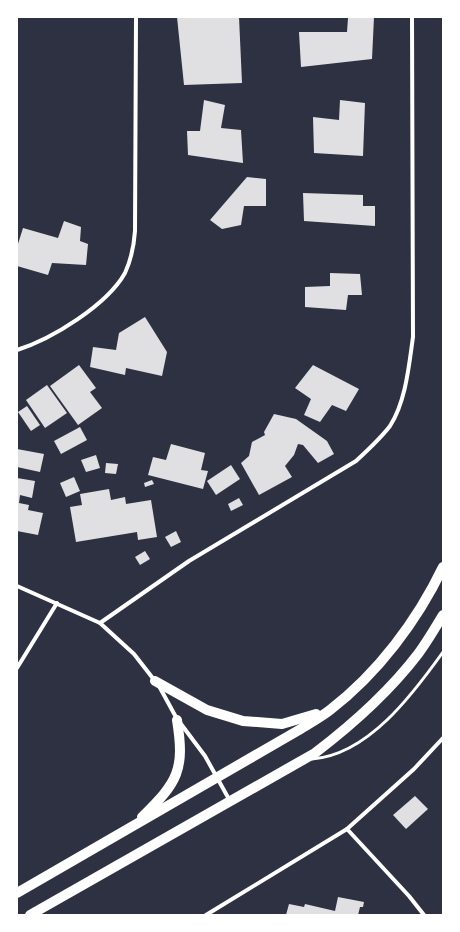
<svg xmlns="http://www.w3.org/2000/svg" width="460" height="932" font-family="Barlow,sans-serif">
  <style>
    .building { fill: #e0e0e3 }
    .lines { fill: none; stroke-linecap: round; stroke-linejoin: round }
    .service { stroke: #fff; stroke-width: 3 }
    .minor { stroke: #fff; stroke-width: 4 }
    .primary { stroke: #fff; stroke-width: 10 }
  </style>
  <rect width="100%" height="100%" fill="#2d3142"/>
  <!-- building -->
  <g class="building">
    <path d="M177 17H239L242 83 184 85Z"/>
    <path d="M374 17 372 59 301 67 299 32H347L348 18Z"/>
    <path d="M204 100 225 105 221 128 241 130 243 163 188 155 187 131H200Z"/>
    <path d="M340 100 365 103 363 156 314 153 313 117 339 120Z"/>
    <path d="M247 177 266 179V206H244L241 225 222 229 210 220Z"/>
    <path d="M303 193 363 195V206H375V226L304 221Z"/>
    <path d="M64 221 81 227 80 241 88 244 86 265 52 263 48 275 17 266V247L23 228 58 238Z"/>
    <path d="M330 273 360 274 362 295H348L346 310 305 307V287L330 286Z"/>
    <path d="M145 317 167 352 162 376 126 368 125 375 90 367 93 347 116 350 119 333Z"/>
    <path d="M79 365 96 388 90 392 102 408 78 425 50 386Z"/>
    <path d="M313 365 359 389 346 411 332 405 320 422 304 415 311 399 295 388Z"/>
    <path d="M47 385 67 413 45 428 26 400Z"/>
    <path d="M27 406 40 425 31 431 18 412Z"/>
    <path d="M274 414 296 419 327 441 334 454 318 463 303 445 298 444 294 455 285 466 292 477 259 495 241 463 249 456 252 442 265 435 264 432Z"/>
    <path d="M80 427 87 440 61 454 54 441Z"/>
    <path d="M171 444 205 453 201 470 208 471 203 489 148 475 153 457 166 460Z"/>
    <path d="M17 449 44 454 40 472 17 467Z"/>
    <path d="M96 455 100 468 86 472 81 460Z"/>
    <path d="M106 463 118 464 116 474 105 473Z"/>
    <path d="M231 465 240 479 216 495 207 481Z"/>
    <path d="M74 477 80 491 66 497 60 483Z"/>
    <path d="M17 478 35 481 32 498 20 495 19 503 29 505 28 510 43 513 38 535 17 531Z"/>
    <path d="M152 480 154 484 145 487 144 483Z"/>
    <path d="M109 489 111 500 125 497 126 504 151 500 157 537 138 540 137 532 76 542 70 507 82 505 80 494Z"/>
    <path d="M239 498 243 505 231 511 228 504Z"/>
    <path d="M176 531 181 542 171 547 165 537Z"/>
    <path d="M145 551 150 559 140 565 135 557Z"/>
    <path d="M415 796 428 809 406 829 393 815Z"/>
    <path d="M338 897 364 902 363 907H360L358 915H286L289 904 304 907 305 904 335 911Z"/>
  </g>
  <g class="lines">
    <!-- service -->
    <path class="service" d="M312 759C368 755 413 694 443 652"/>
    <!-- minor -->
    <g class="minor">
      <path d="M17 350C52 339 107 305 125 273 131 260 134 245 135 231L136 17"/>
      <path d="M17 586 100 623 134 654 155 681"/>
      <path d="M100 623 189 561 356 461C368 450 380 439 390 426 406 401 409 365 413 337L412 17"/>
      <path d="M17 668 57 603"/>
      <path d="M159 686 177 719"/>
      <path d="M181 724 205 756 230 801"/>
      <path d="M347 829 409 896 424 915"/>
      <path d="M206 915 347 829 414 769 443 738"/>
    </g>
    <!-- primary -->
    <g class="primary">
      <path d="M155 681 207 710 243 721 282 724 316 714"/>
      <path d="M142 817C178 782 185 770 177 720"/>
      <path d="M17 893 299 730C310 723 321 717 330 710 378 673 417 621 443 567"/>
      <path d="M30 915 315 753C353 724 389 692 418 654 427 642 435 628 443 615"/>
    </g>
  </g>
  <!-- border -->
  <rect width="460" height="932" fill="none" stroke="#ffffff" stroke-width="36"/>
</svg>
